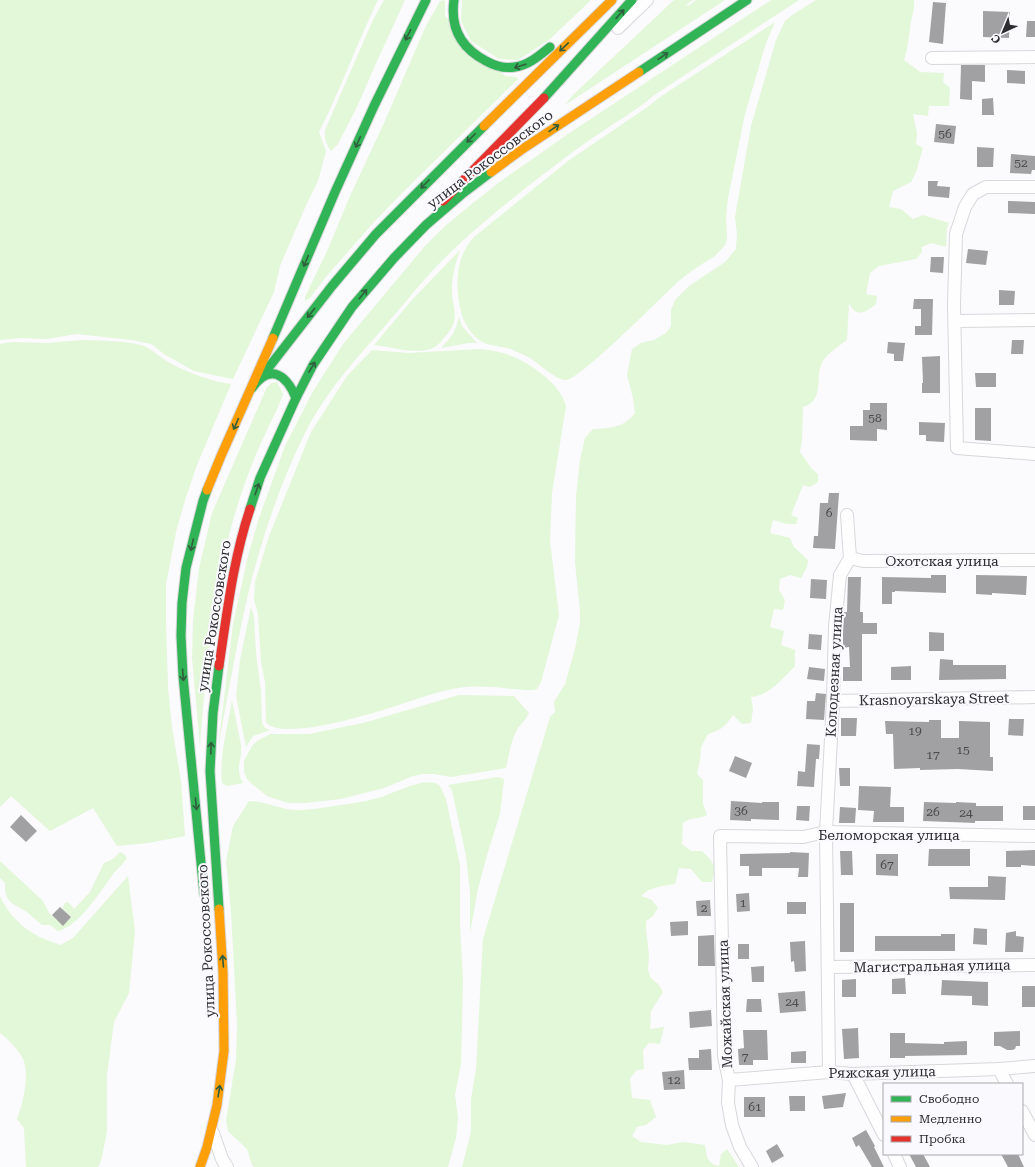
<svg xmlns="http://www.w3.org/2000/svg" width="1035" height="1167" font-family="'Roboto Serif',serif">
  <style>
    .green { fill: #e3f7d9 }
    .building { fill: #a1a0a2 }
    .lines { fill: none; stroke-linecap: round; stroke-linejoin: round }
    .street-casing { stroke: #d8d7da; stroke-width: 14 }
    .fast-casing { stroke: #d8d7da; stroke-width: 11 }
    .slow-casing { stroke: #d8d7da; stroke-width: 11 }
    .jam-casing { stroke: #d8d7da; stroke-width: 11 }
    .street { stroke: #fefeff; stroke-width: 12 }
    .fast { stroke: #30b455; stroke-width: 9 }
    .slow { stroke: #ff9f0a; stroke-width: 9 }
    .jam { stroke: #e5322d; stroke-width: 9 }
    .oneway { stroke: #2f5d3d }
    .labels { text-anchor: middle; stroke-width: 4; stroke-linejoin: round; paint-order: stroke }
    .number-label { font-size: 12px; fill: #4b4a4c }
    .street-label { font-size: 14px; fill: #2e2e30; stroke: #faf9fe }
  </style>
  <rect width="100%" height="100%" fill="#fbfafd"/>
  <!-- green -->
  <g class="green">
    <path d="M0 0H378C357 43 341 89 319 132L326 151 318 181 307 203 280 266 274 292 233 379 194 371 164 354 151 344 131 340 77 334 47 339 20 338 0 340Z"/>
    <path d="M384 0H405L373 70 357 107 338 144 331 151C326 144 324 138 325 130L373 20Z"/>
    <path d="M444 0 445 2V16L505 76 516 77 518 79 401 194 374 222 325 278 310 298 305 301V297L328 249 350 196 384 123 425 28 440 1Z"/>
    <path d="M462 0H591L549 40 518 60 499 59 471 41 461 21Z"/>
    <path d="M674 0H693L686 5 688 6 696 0H725L565 105 573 95Z"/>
    <path d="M771 0H799L656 94C634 112 611 125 588 141 544 173 500 207 459 244 432 269 409 298 385 326 355 360 324 394 304 435 282 480 265 529 252 578 238 634 229 691 218 748L233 624 248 556 259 518 285 446 312 393 343 344 425 246 444 227 473 203 501 181 571 132Z"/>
    <path d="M816 0H914C915 10 911 18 910 28 908 41 908 48 904 60L920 72 944 73 943 82 950 88 949 106H929L928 116 913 114 917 133 916 144 923 148 916 172 911 182 893 191 889 207 901 209 913 219 923 215 949 223 947 228 946 247 931 243 922 247V252L916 259 879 266 870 273 866 294 877 296 876 304C871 308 862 316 855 311 852 309 850 305 849 303L847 340C839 346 829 352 823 361 815 373 823 393 811 403 809 405 806 406 803 407L802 440 800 452 812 469 818 474V482L810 487 803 485 791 515 798 518 796 524H787L773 520 770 533 790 538 794 547 808 560 807 567 801 578 790 575 780 579 779 590 785 600 783 610 774 609 770 627 784 631 781 645 795 650V666C782 679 770 695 751 697L753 709 751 723 742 724 733 715C725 727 721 730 708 734L701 747 700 761 697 774 703 780V804L707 815C697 820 693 816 683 823L682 844 691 851H702L710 859 715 867 712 882H702L691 869 679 868 675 884C662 886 650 887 641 896L652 900 658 908 652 917 646 921V929L649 955 648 970 651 978 659 985 663 992 651 1011 650 1029 664 1027 660 1044 649 1043 643 1050 644 1069 637 1070 630 1078 632 1098 650 1100 656 1117 646 1125 637 1127 632 1136 641 1142 667 1145 683 1142 705 1145C707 1156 706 1163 719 1166L721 1154 727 1149 739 1167H462L471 1132V1099L476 1069 483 939 550 717 555 712 554 702 565 684 575 649 580 623V612L575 562 576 496 580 460 585 438 593 429C611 428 623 428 635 413L633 398 627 375 632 349 641 343 654 340 666 333 671 326V310L675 300 689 286 725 262 736 249 737 234 735 217 751 126 776 40 785 21 792 15Z"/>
    <path d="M775 22 766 43 745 114 728 198 726 217 727 239 725 245 715 256C703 263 691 271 680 280 663 295 580 380 566 380 555 380 540 364 530 358 524 355 517 352 511 349 503 347 495 346 487 344 474 340 464 324 461 312 455 286 455 257 474 237L568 161 646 108 660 97Z"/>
    <path d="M460 250C456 262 452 275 452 289 452 312 462 318 444 338 439 344 435 348 427 350 410 353 391 347 374 345L412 300Z"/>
    <path d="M459 317 462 326 477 343H469L441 348C452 336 455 333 459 317Z"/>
    <path d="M82 340C102 341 124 340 144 346 153 350 161 358 170 363 187 372 212 382 231 384L197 465 185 500 176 532 166 584V622L168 688 172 727 181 781 185 836 148 843 117 846 93 808 50 831 11 796 0 807V344L12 342 47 343Z"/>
    <path d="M479 349C489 350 499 351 509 355 530 363 560 383 566 406L552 493 550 541 559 615 541 682 537 689C529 692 522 689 513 689 497 687 481 686 465 687 437 690 410 702 383 710 363 716 280 741 266 722L265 682 261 662 258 614 254 600 255 582 269 536 311 432 347 376 372 350 408 353Z"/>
    <path d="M277 382 283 394C279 407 272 419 267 430 255 455 245 481 237 507 213 585 206 666 200 747L192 658 193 621 199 568 212 513 267 387 272 383Z"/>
    <path d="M251 607 254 616 256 653 261 691 262 723 265 728 270 730 253 736 246 747 236 696 240 660Z"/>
    <path d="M459 695 514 696 529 713C526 719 522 723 518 728 511 740 509 755 506 768L451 777 434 774H423L413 776 384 788 341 799 305 803H288L267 796 252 784 247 779 244 772V761L252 746 257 741 270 734H309L363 723Z"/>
    <path d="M232 700 241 745C243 760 234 767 243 783L227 786 222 783C219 757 228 725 232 700Z"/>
    <path d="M498 777 504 779 500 814 487 855 478 889 470 933V892L466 856 452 790 448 785Z"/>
    <path d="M426 782 436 783 440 786 446 799 460 865V925L463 981 461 1064 455 1095 458 1118 456 1138 448 1167H254L252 1165 247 1149 228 1131 226 1121 236 1059 237 1024 231 912 226 861 233 826 249 801C266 801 280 810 297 810 314 810 332 806 349 804 360 802 372 800 382 797 397 791 410 785 426 782Z"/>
    <path d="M120 852 124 854 127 858C123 864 117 869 113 874 101 891 78 927 58 931L50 925H42C37 921 32 916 27 912 13 903 4 903 5 883L0 878V861L43 901 49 913 63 925 71 917 63 909C63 905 64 903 68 902L74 909 90 892 104 863 113 859Z"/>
    <path d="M128 876 135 931 129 993 114 1022 107 1075V1132L101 1161 98 1167H26L24 1128 17 1119C23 1103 30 1075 23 1059 19 1050 8 1039 0 1033V896C6 910 18 924 31 932 39 938 51 941 60 945L73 938Z"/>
  </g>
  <!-- building -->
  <g class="building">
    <path d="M933 2 946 3 943 44 929 42Z"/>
    <path d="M983 11 1010 12 1009 38 983 37Z"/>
    <path d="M1027 21H1035V37H1026Z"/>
    <path d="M961 65H985V82L972 81V100L960 99Z"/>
    <path d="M1007 70 1025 71V84L1007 83Z"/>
    <path d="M993 98 994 115H982V99Z"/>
    <path d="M936 124 956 126 954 144 934 142Z"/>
    <path d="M977 147 994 148 993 167H977Z"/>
    <path d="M1011 154 1035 156V170H1032L1031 174 1010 173Z"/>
    <path d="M928 181H938L937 186 950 187 949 198 928 196Z"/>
    <path d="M1008 201 1035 202V214L1008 213Z"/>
    <path d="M968 249 988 251 986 265 966 263Z"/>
    <path d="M931 257H944L943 273 930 272Z"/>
    <path d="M999 290 1015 291 1014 305H999Z"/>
    <path d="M914 299H933L932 335H915V326H921V309H913Z"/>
    <path d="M1012 340H1024L1023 354H1011Z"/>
    <path d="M888 342 905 343 903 361H894V354L887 353Z"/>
    <path d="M940 356V393H922V383H923L922 357Z"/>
    <path d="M975 373H996V387H976Z"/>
    <path d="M870 403H887V430L877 429V441L850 440V426H863V410H870Z"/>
    <path d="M975 408H991V441L975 440Z"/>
    <path d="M919 422 945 423 944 442 926 441V435H919Z"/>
    <path d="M829 493H839L835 549 813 548 814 536H818L820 503H828Z"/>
    <path d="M931 575H946V593L895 591V592H892V604H882V577L931 578Z"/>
    <path d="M976 575 1027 576 1026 595 992 593V595L976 594Z"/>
    <path d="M848 577H861L860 612H863V623H877V634H862V681H843V667H850L849 647 843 648V625L844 612H847Z"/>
    <path d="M811 579 827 580 826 599 810 598Z"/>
    <path d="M929 632 944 633V651H929Z"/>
    <path d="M809 634 822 635 821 650 808 649Z"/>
    <path d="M940 659 953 660V665H1006V679L939 680Z"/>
    <path d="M911 666V680H891V667Z"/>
    <path d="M809 667 825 669 824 681 807 679Z"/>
    <path d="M816 693 826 694 824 720 806 719 807 701H815Z"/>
    <path d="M841 718H857L856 736H841Z"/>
    <path d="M1009 719H1024L1023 736 1008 735Z"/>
    <path d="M929 720H941V738H959V721L990 722V757H993V771L958 769 920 770V768L894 769 893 734H886L885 721 929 722Z"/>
    <path d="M807 744 820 745 819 759H816L814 787 797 786 798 771 805 772Z"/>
    <path d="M735 756 752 763 746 778 729 771Z"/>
    <path d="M839 768H850V786H840Z"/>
    <path d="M859 786 891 787 890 807H904V822H873L874 811 858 810Z"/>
    <path d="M731 801 762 803V802H779V820L751 819V821L730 820Z"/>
    <path d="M924 802 956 803V802L976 803V806H1003V821H975V823L923 821Z"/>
    <path d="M797 806H810L809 821 796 820Z"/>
    <rect x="1023" y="806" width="12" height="14"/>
    <path d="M840 807 856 808 855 823H839Z"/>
    <path d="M21 815 37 831 26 842 10 827Z"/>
    <path d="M929 849H970V866H928Z"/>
    <path d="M1035 850V866L1021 865V867H1006V851Z"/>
    <path d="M840 851H852L853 875H841Z"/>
    <path d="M790 852 809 853 808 877H798L799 868H762V876H749V866H740V854L790 853Z"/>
    <path d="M876 854H898V876L876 875Z"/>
    <path d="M988 876 1006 877 1005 900 950 899 949 887H988Z"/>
    <path d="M749 893 750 911 737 912 736 894Z"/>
    <path d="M710 900 711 916H697L696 901Z"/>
    <rect x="787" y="902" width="19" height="12"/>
    <rect x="840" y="903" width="14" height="49"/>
    <path d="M60 907 71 917 63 926 52 915Z"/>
    <path d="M688 921V935L671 936 670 922Z"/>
    <path d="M974 928 987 929V945L973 944Z"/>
    <path d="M1016 931V936L1024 937 1023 952H1005L1006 933Z"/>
    <path d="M941 934H955V951H875V936H941Z"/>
    <path d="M714 935 715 966H698V936Z"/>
    <path d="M805 941 806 971 795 972 794 961 791 962 790 942Z"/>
    <rect x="738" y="944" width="11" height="15"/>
    <path d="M764 966V982H752L751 967Z"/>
    <path d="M905 978 906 994H892V979Z"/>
    <path d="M856 979V997H842V980Z"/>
    <path d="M942 980 988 982V1006L972 1005V996L941 995Z"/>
    <rect x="1022" y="986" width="13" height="21"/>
    <path d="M805 991 806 1011 780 1013 778 993Z"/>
    <path d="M747 999H761L762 1012H746Z"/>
    <path d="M711 1010 712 1026 690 1028 689 1012Z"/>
    <path d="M858 1028 859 1058 844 1059 842 1029Z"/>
    <path d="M743 1030H767L768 1060H753V1065H739L738 1049 744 1048Z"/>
    <path d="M1020 1031V1046H1016L1015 1049 1012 1050H1007L1000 1046H994V1032Z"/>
    <path d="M890 1033H905V1043L944 1044V1042L967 1041V1055L905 1056V1058H890Z"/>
    <path d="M711 1049 712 1070H689L688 1058H699V1050Z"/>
    <path d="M806 1051V1063H791V1052Z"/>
    <path d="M684 1070 685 1089 664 1090 662 1072Z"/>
    <path d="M846 1093 843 1107 824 1109 822 1096Z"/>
    <path d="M789 1096H805V1111H790Z"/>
    <rect x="744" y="1097" width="21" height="20"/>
    <path d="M866 1130 875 1146 874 1147 884 1167H872L859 1145 856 1147 852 1138Z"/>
    <path d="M777 1144 784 1156 772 1163 766 1151Z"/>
    <path d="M909 1154H923L930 1167H916Z"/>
    <path d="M1001 1154H1018L1024 1167H1008Z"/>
  </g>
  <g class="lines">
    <defs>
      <g id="street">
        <path d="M618 28 647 0"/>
        <path d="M932 58 1035 57"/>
        <path d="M1035 187H986L973 194 965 207 956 234 954 305 957 448 1035 454"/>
        <path d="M956 321 1035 320"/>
        <path d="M850 558 863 561 1035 560"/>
        <path d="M833 701 1035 697"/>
        <path d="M828 967 1035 965"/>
        <path d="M999 1069 1007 1084"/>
        <path d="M829 1072 826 832 833 701 835 627 840 575 850 558 847 515"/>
        <path d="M853 1074 884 1135"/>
        <path d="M729 1080 829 1072 853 1074 999 1069 1035 1066"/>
        <path d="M1022 1111 1035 1135"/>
        <path d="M213 1133 222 1159 227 1167"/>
        <path d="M894 1154 900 1167"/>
        <path d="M752 1167 740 1147 732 1125 728 1103 729 1080 724 1056 720 836 803 837 826 832 1035 836"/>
      </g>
      <g id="fast">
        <path d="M454 0C450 28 461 48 486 61 495 66 504 69 515 67 529 65 540 55 550 47"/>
        <path d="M639 72 747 0"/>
        <path d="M544 98 632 0"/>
        <path d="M273 338 335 192 374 106 426 0"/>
        <path d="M262 376 332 286 376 234 484 126"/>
        <path d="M252 388C270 363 286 374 296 398"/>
        <path d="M250 509 260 478 296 398 313 365 352 307 394 258 426 225 462 194 491 172"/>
        <path d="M204 894 183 676 181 636 182 603 186 568 203 501 207 490"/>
        <path d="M219 909 210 771 213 713 219 666"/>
      </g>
      <g id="slow">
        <path d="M484 126 612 0"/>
        <path d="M491 172 521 150 639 72"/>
        <path d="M207 490 221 456 273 338"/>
        <path d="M200 1167 207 1147 217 1105 224 1051 223 972 219 909"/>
      </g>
      <g id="jam">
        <path d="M443 201 544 98"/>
        <path d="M219 666C227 613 233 560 250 509"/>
      </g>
    </defs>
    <!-- street casing -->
    <use href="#street" class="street-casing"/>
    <!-- fast casing -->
    <use href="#fast" class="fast-casing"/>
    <!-- slow casing -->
    <use href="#slow" class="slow-casing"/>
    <!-- jam casing -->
    <use href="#jam" class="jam-casing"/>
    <!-- street -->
    <use href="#street" class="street"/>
    <!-- fast -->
    <use href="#fast" class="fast"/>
    <!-- slow -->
    <use href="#slow" class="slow"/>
    <!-- jam -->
    <use href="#jam" class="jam"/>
  </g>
  <!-- one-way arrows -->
  <defs><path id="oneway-shaft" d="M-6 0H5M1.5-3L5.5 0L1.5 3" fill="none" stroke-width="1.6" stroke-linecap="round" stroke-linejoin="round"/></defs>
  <g class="oneway">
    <use href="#oneway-shaft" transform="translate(620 14) rotate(-48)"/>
    <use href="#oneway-shaft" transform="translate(408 35) rotate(117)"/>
    <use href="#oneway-shaft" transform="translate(564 47) rotate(136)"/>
    <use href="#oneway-shaft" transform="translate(663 56) rotate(-34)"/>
    <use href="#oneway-shaft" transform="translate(520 66) rotate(162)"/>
    <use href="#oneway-shaft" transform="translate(554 128) rotate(-34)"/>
    <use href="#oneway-shaft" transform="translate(471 138) rotate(135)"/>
    <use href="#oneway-shaft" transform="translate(358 142) rotate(114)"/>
    <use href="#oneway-shaft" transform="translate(425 184) rotate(135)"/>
    <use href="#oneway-shaft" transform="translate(306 261) rotate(113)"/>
    <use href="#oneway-shaft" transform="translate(363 294) rotate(-51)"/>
    <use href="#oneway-shaft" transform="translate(311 313) rotate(128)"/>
    <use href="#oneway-shaft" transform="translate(312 367) rotate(-60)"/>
    <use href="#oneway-shaft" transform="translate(236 424) rotate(114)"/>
    <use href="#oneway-shaft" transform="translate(257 489) rotate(-71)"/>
    <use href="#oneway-shaft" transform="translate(192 545) rotate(103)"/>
    <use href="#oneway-shaft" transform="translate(183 675) rotate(86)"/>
    <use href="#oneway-shaft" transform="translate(211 748) rotate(-88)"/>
    <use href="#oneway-shaft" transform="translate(196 804) rotate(84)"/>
    <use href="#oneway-shaft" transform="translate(223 961) rotate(-94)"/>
    <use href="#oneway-shaft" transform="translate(219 1091) rotate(-81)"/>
  </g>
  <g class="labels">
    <!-- number labels -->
    <g class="number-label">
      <text x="945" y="138">56</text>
      <text x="1021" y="167">52</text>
      <text x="875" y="422">58</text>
      <text x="829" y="517">6</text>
      <text x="915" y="735">19</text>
      <text x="963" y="754">15</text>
      <text x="933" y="759">17</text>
      <text x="741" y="815">36</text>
      <text x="933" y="816">26</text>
      <text x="966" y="817">24</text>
      <text x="887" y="869">67</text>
      <text x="743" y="907">1</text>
      <text x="704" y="912">2</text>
      <text x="792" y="1006">24</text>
      <text x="745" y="1061">7</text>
      <text x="674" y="1084">12</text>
      <text x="755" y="1111">61</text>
    </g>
    <!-- street labels -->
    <g class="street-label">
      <text transform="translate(490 159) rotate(-37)" y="5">улица Рокоссовского</text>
      <text x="942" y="566">Охотская улица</text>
      <text transform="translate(214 616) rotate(-81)" y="5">улица Рокоссовского</text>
      <text transform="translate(834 672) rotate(-87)" y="5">Колодезная улица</text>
      <text transform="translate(934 699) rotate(-1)" y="5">Krasnoyarskaya Street</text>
      <text x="889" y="840">Беломорская улица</text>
      <text transform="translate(206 941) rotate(-93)" y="5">улица Рокоссовского</text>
      <text transform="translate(932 966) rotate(-1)" y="5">Магистральная улица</text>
      <text transform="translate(725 1004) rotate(-92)" y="5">Можайская улица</text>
      <text transform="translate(882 1072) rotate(-1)" y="5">Ряжская улица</text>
    </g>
  </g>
  <!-- legend -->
  <rect x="883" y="1083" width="140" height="72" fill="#faf9fe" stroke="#a8a8ac"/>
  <rect x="891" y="1096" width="20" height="6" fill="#30b455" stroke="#a8a8ac"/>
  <text x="919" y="1103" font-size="12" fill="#2e2e30">Свободно</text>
  <rect x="891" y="1116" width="20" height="6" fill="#ff9f0a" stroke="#a8a8ac"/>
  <text x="919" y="1123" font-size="12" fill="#2e2e30">Медленно</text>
  <rect x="891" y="1136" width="20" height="6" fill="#e5322d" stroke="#a8a8ac"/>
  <text x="919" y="1143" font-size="12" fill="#2e2e30">Пробка</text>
  <!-- north arrow -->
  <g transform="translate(1003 32) rotate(224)" stroke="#faf9fe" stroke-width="3" paint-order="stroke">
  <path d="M0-3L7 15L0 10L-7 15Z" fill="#2e2e30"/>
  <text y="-6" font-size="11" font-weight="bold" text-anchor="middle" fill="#2e2e30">С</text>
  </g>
</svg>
